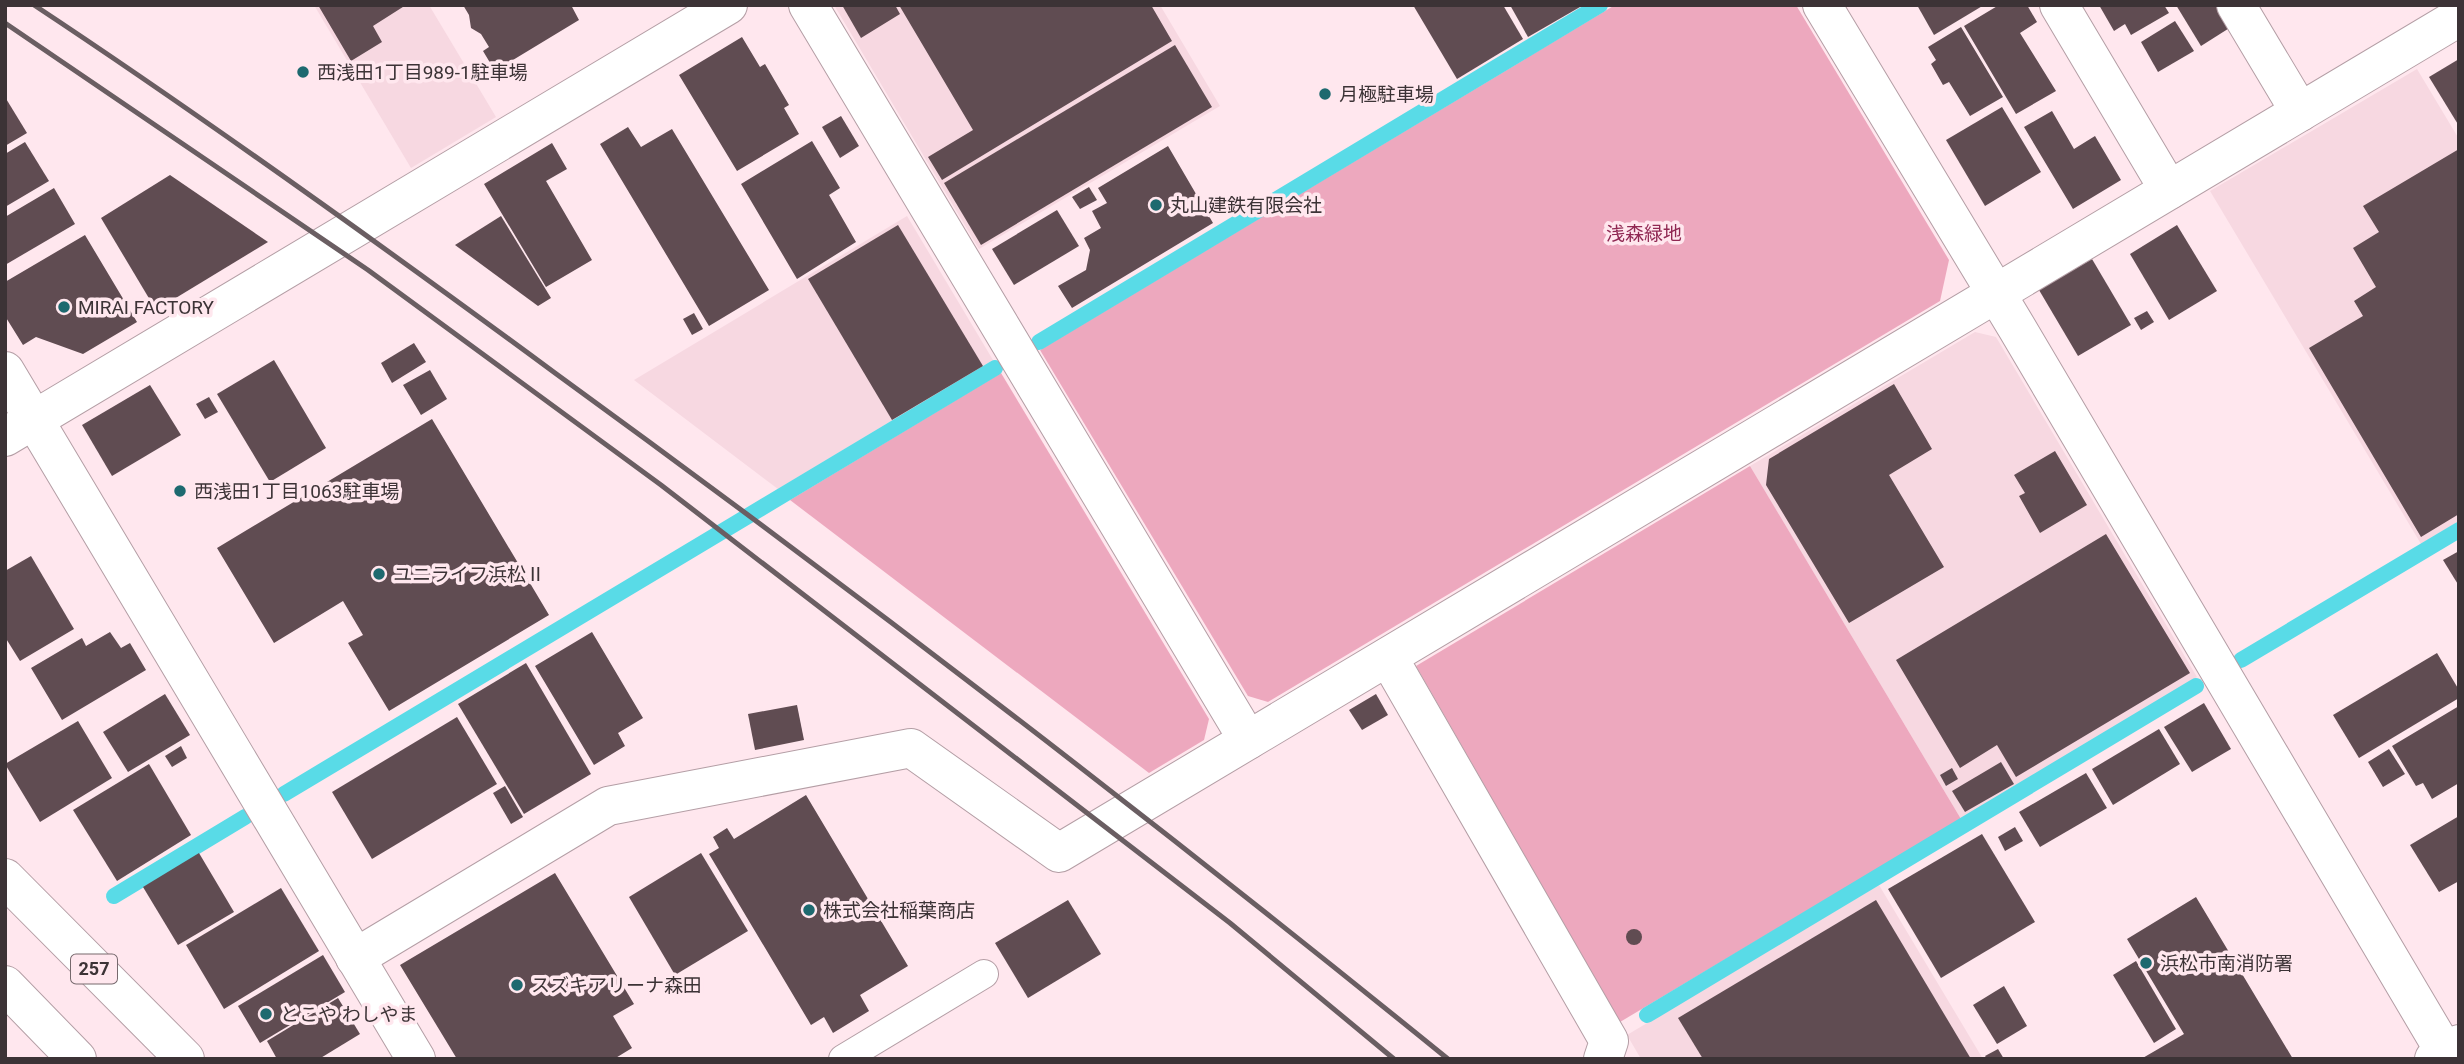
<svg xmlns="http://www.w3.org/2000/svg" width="2464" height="1064" font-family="Roboto,'Noto Sans JP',sans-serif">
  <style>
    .built { fill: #f7d8e1 }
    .green { fill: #eda8be }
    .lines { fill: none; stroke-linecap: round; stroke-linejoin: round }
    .stream { stroke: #59dbe7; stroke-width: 16 }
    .building { fill: #604c52 }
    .lane-casing { stroke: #b49ea5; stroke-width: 30 }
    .street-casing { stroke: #b49ea5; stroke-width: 40 }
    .secondary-casing { stroke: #b49ea5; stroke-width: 40 }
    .highway-casing { stroke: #b49ea5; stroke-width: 40 }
    .lane { stroke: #fff; stroke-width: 28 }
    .street { stroke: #fff; stroke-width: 38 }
    .secondary { stroke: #fff; stroke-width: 38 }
    .highway { stroke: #fff; stroke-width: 38 }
    .rail { stroke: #6a5e62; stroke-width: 5 }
    .poi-dot { fill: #1d696f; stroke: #ffe7ee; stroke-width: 2.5 }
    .labels { text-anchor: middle; stroke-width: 7; stroke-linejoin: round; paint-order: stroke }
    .shield { fill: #ffe7ee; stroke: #76696d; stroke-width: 2 }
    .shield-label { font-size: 18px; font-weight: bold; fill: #3c3336 }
    .poi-label { font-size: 19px; fill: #3c3336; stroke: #ffe7ee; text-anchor: start }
    .park-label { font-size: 19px; fill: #902853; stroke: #ffe7ee }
  </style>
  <rect width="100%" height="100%" fill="#ffe7ee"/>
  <!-- built -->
  <g class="built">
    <path d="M314 5H429L496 117 411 168Z"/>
    <path d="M834 5H1160L1220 106 979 249Z"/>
    <path d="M2417 69 2459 139V521L2421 544 2210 191Z"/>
    <path d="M907 216 993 360 778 489 634 380Z"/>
    <path d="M1975 332 1996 337 2197 677 1961 819 1750 466Z"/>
    <path d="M1879 885 1983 1059H1641L1627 1035Z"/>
  </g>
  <!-- green -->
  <g class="green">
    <path d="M1615 5H1796L1949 260 1940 301 1268 702 1248 696 1040 350Z"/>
    <path d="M1001 373 1209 719 1204 740 1149 773 790 500Z"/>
    <path d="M1750 466 1961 819 1620 1022 1416 666Z"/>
  </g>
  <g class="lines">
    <!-- stream -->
    <g class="stream">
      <path d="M1039 342 1600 5"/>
      <path d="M2241 660 2459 530"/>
      <path d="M284 794 995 368"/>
      <path d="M114 896 245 817"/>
      <path d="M1647 1015 2196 686"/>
    </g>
  </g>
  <!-- building -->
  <g class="building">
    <path d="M318 5H406L373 26 382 42 351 61Z"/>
    <path d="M463 5H571L579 20 495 71 483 51 489 47 481 34 471 28 469 15Z"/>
    <path d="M842 5H895L900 14 861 38Z"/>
    <path d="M899 5H1151L1172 41 942 180 928 157 973 130Z"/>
    <path d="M1413 5H1503L1523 39 1457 79Z"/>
    <path d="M1510 5H1578L1580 7 1528 37Z"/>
    <path d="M1917 5H1984L1934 35Z"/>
    <path d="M1999 5H2027L2037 22 2020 33 2056 91 2016 114 1964 26Z"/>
    <path d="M2099 5H2164L2169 13 2131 35 2125 24 2114 31Z"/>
    <path d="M2176 5H2224L2231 27 2201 46Z"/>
    <path d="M2175 21 2194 51 2158 72 2141 42Z"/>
    <path d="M1961 27 2003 97 1970 116 1949 82 1943 85 1931 64 1936 60 1928 47Z"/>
    <path d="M742 37 760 67 765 64 789 105 784 108 799 134 737 171 679 75Z"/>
    <path d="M1175 45 1212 107 981 245 944 183Z"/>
    <path d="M2459 59V126L2429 77Z"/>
    <path d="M5 97 27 133 5 146Z"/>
    <path d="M2002 107 2041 172 1985 206 1946 140Z"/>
    <path d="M2052 111 2074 149 2095 136 2121 180 2073 209 2024 127Z"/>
    <path d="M841 116 859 146 840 158 822 127Z"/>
    <path d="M628 127 641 147 672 129 769 290 709 326 600 144Z"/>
    <path d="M812 141 840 188 829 195 856 242 797 279 741 184Z"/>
    <path d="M25 142 49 181 5 207V154Z"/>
    <path d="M552 143 567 169 546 181 592 260 546 287 484 184Z"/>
    <path d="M1168 146 1213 223 1072 308 1058 286 1086 270 1090 250 1084 238 1101 228 1092 211 1107 203 1098 188Z"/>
    <path d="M2459 149V514L2421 537 2309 348 2363 316 2354 301 2376 287 2353 248 2379 232 2363 206Z"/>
    <path d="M170 175 268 242 156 310 101 218Z"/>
    <path d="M1089 187 1097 200 1080 209 1072 197Z"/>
    <path d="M54 188 75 224 5 265V217Z"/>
    <path d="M1057 210 1079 246 1014 285 992 249Z"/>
    <path d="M501 216 551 298 538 306 455 245Z"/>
    <path d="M898 225 983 366 892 420 808 279Z"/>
    <path d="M2177 225 2217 291 2169 320 2130 254Z"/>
    <path d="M85 235 137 322 83 354 36 337 23 345 5 316V282Z"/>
    <path d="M2092 259 2131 325 2078 356 2039 290Z"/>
    <path d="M2147 311 2154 322 2141 330 2134 318Z"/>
    <path d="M694 313 703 329 692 335 683 319Z"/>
    <path d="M414 343 426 362 392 383 381 363Z"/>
    <path d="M274 360 326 448 270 482 217 394Z"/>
    <path d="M430 370 447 399 421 415 403 385Z"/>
    <path d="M1894 384 1932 449 1889 475 1944 567 1849 623 1766 485 1769 459Z"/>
    <path d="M150 385 181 435 112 476 82 425Z"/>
    <path d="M209 397 218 412 205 419 196 404Z"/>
    <path d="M432 419 549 615 389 711 348 643 363 635 343 601 274 643 217 548Z"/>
    <path d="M2055 451 2087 505 2040 533 2019 496 2025 493 2014 475Z"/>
    <path d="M2106 534 2190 673 2016 777 1997 745 1960 768 1896 660Z"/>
    <path d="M2459 551V586L2443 560Z"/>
    <path d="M31 556 74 629 20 661 5 637V571Z"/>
    <path d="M110 632 121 648 130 643 146 670 62 720 31 668 82 638 86 646Z"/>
    <path d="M592 632 643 718 618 733 625 746 594 765 535 666Z"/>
    <path d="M2437 653 2459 690V698L2359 758 2333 715Z"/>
    <path d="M526 663 591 774 524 814 458 704Z"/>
    <path d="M165 694 190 735 128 772 103 732Z"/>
    <path d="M1376 694 1388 715 1362 730 1349 710Z"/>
    <path d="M2204 703 2231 749 2192 772 2164 727Z"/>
    <path d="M797 705 804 740 755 750 748 714Z"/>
    <path d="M2459 706V783L2432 799 2423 783 2416 786 2392 746Z"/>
    <path d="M457 717 497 784 372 859 332 792Z"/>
    <path d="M78 721 112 778 40 822 5 764Z"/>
    <path d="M2159 729 2180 764 2113 805 2092 769Z"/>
    <path d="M181 746 187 758 172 767 165 756Z"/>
    <path d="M2389 749 2405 774 2383 787 2368 762Z"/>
    <path d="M2001 762 2014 784 1965 812 1952 791Z"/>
    <path d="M149 764 191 835 117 881 73 810Z"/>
    <path d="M1952 768 1958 779 1946 786 1940 775Z"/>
    <path d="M2086 773 2107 808 2040 847 2019 812Z"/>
    <path d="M505 786 523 817 511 824 493 793Z"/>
    <path d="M806 795 908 966 860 995 869 1011 833 1033 824 1017 811 1025 709 854 719 848 713 837 727 828 734 839Z"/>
    <path d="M2459 816V881L2439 892 2410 845Z"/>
    <path d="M2015 827 2023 841 2005 851 1998 837Z"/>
    <path d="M1982 834 2035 922 1941 978 1888 889Z"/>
    <path d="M199 853 234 912 178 945 143 887Z"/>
    <path d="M701 853 748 931 675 975 629 897Z"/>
    <path d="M555 873 634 1004 613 1016 632 1048 614 1059H457L400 965Z"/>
    <path d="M281 888 319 951 224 1009 186 945Z"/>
    <path d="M2196 897 2293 1059H2141L2184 1034 2127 939Z"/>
    <path d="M1068 900 1101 954 1028 998 995 943Z"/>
    <path d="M1876 900 1971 1059H1703L1678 1018Z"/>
    <circle cx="1634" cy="937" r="8"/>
    <path d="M323 955 345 992 260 1043 238 1006Z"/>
    <path d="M2136 961 2176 1029 2154 1043 2113 975Z"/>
    <path d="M2004 986 2027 1026 1997 1044 1973 1005Z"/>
    <path d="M338 998 360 1034 319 1059H277L267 1041Z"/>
    <path d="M1998 1049 2004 1059H1987L1985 1056Z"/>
  </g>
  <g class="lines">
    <defs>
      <path id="lane" d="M843 1059 984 974"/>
      <g id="street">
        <path d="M808 5 1248 740"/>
        <path d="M1822 5 2017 328 2449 1059"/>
        <path d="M2059 5 2169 190"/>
        <path d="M2236 5 2300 112"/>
        <path d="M5 371 416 1059"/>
        <path d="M5 437 728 5"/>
        <path d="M1388 657 1609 1041 1603 1059"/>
        <path d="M355 958 608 806 911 748 1059 853 2459 17"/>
      </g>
      <path id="secondary" d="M2434 1059 2459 1044"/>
      <g id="highway">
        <path d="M5 878 185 1059"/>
        <path d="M5 985 77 1059"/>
      </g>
    </defs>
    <!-- lane casing -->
    <use href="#lane" class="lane-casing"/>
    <!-- street casing -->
    <use href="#street" class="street-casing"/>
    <!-- secondary casing -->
    <use href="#secondary" class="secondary-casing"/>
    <!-- highway casing -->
    <use href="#highway" class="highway-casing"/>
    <!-- lane -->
    <use href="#lane" class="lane"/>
    <!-- street -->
    <use href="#street" class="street"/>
    <!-- secondary -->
    <use href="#secondary" class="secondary"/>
    <!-- highway -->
    <use href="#highway" class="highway"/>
    <!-- rail -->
    <g class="rail">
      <path d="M34 5C211 122 384 247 555 373 859 594 1156 822 1448 1059"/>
      <path d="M5 23 368 270 661 485 1230 923 1394 1059"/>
    </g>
  </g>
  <!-- markers -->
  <g class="poi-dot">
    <circle cx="303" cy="72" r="7"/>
    <circle cx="1325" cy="94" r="7"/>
    <circle cx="1156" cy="205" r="7"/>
    <circle cx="64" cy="307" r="7"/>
    <circle cx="180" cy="491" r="7"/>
    <circle cx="379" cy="574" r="7"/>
    <circle cx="809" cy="910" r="7"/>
    <circle cx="2146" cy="963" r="7"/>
    <circle cx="517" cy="985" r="7"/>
    <circle cx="266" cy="1014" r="7"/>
  </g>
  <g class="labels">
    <!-- shield labels -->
    <rect class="shield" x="71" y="954.5" width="46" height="29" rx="5"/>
    <g class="shield-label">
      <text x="94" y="975">257</text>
    </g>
    <!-- poi labels -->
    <g class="poi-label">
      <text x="317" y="79">西浅田1丁目989-1駐車場</text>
      <text x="1339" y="101">月極駐車場</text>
      <text x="1170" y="212">丸山建鉄有限会社</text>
      <text x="78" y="314">MIRAI FACTORY</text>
      <text x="194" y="498">西浅田1丁目1063駐車場</text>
      <text x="393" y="581">ユニライフ浜松Ⅱ</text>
      <text x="823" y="917">株式会社稲葉商店</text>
      <text x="2160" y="970">浜松市南消防署</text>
      <text x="531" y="992">スズキアリーナ森田</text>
      <text x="280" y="1021">とこや わしやま</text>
    </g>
    <!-- park labels -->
    <g class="park-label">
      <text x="1644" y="240">浅森緑地</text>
    </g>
  </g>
  <!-- border -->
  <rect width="2464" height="1064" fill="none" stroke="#3c3336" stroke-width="14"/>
</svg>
